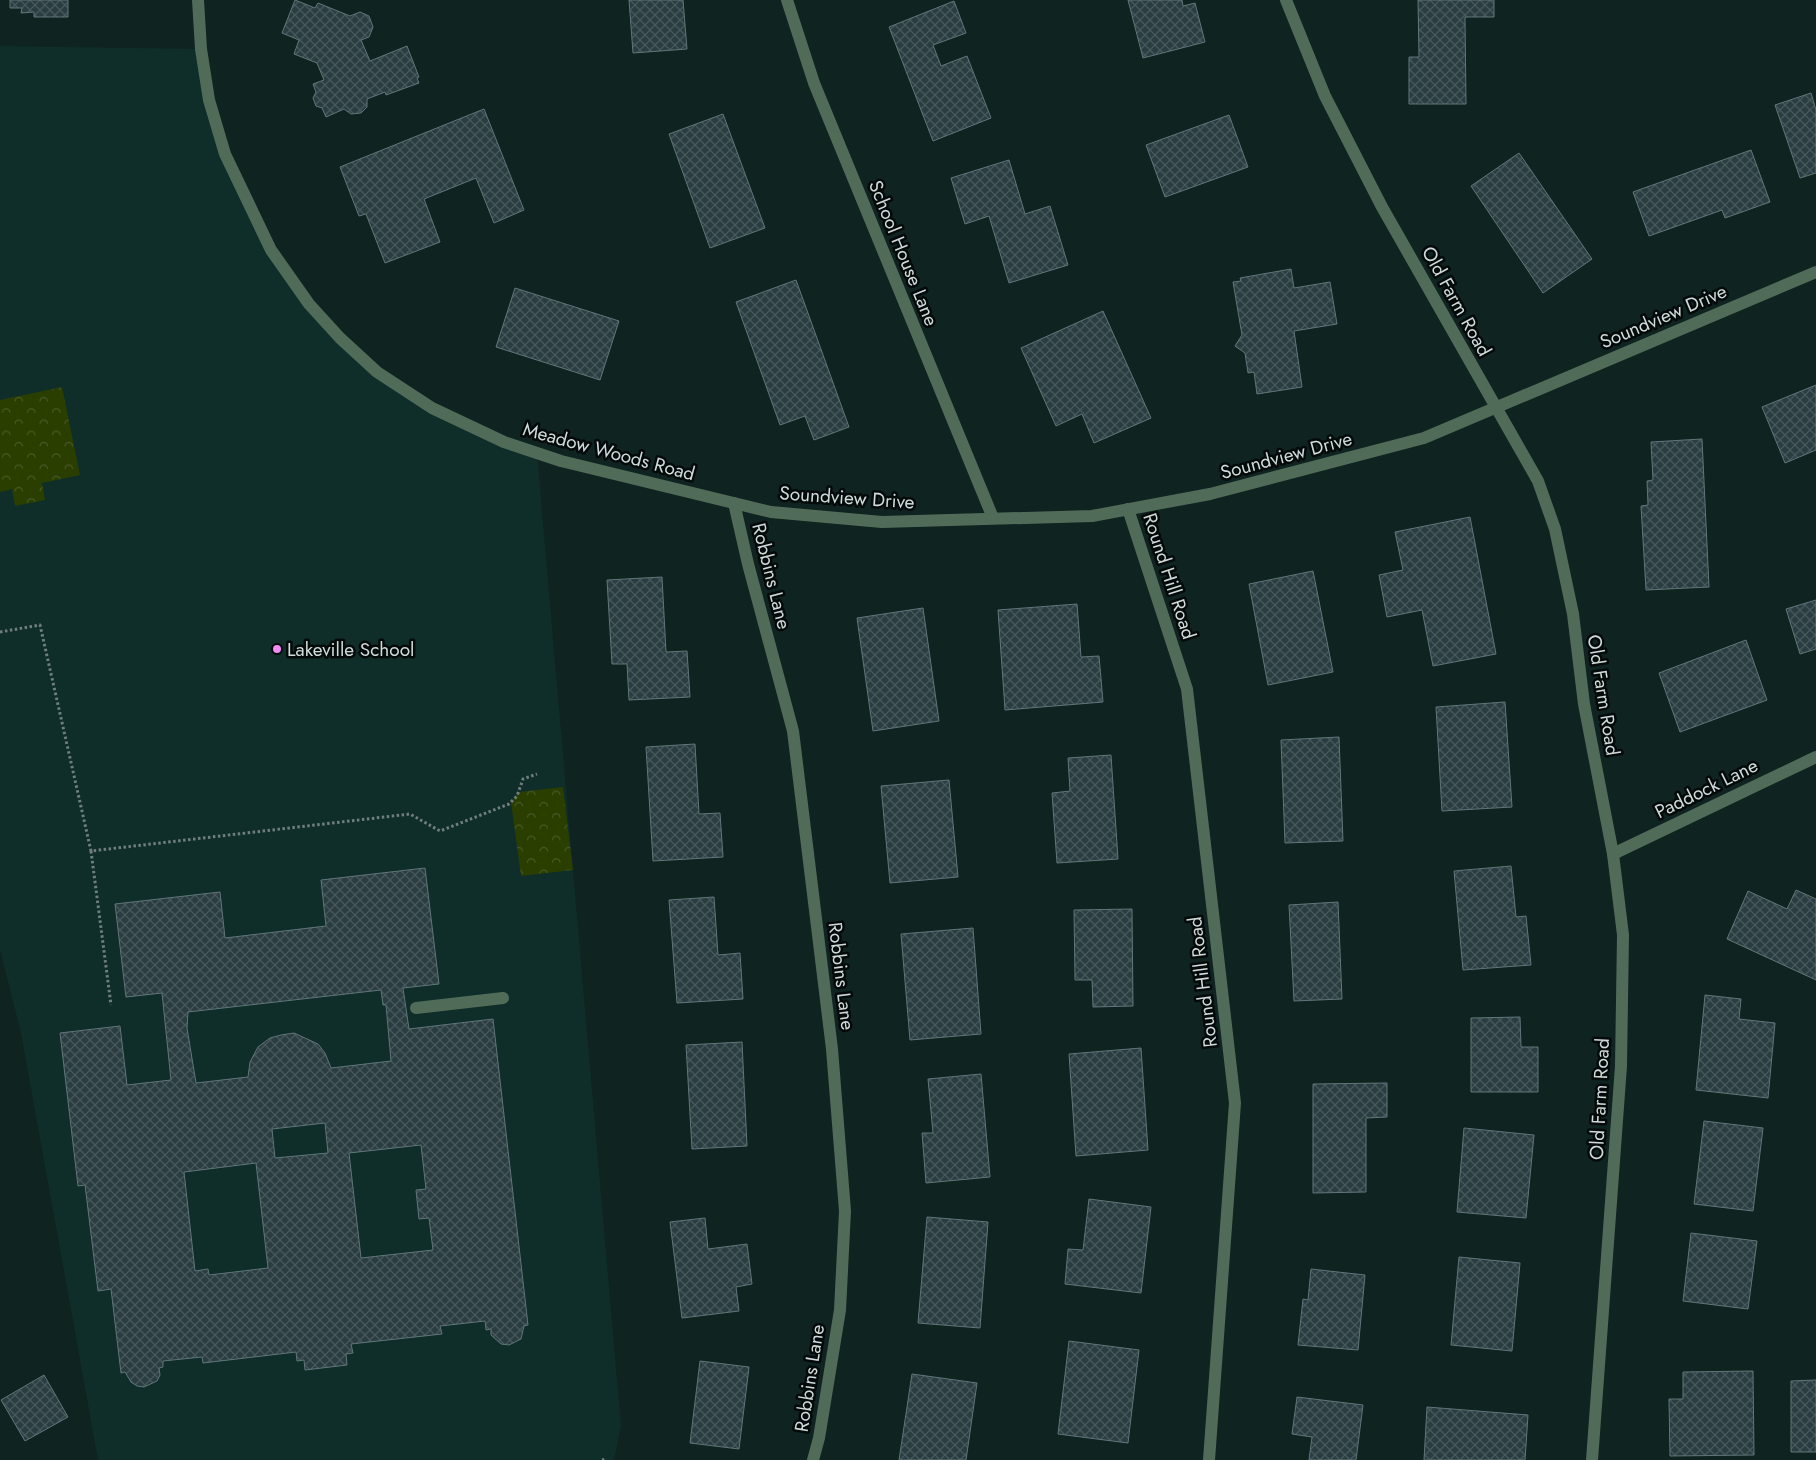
<svg xmlns="http://www.w3.org/2000/svg" width="1816" height="1460" font-family="Jost,sans-serif">
  <style>
    .built { fill: #0f2d29 }
    .park { fill: url(#park-crowns) }
    .building { fill: url(#building-cross-hatch); stroke: #61767b; fill-rule: evenodd }
    .lines { fill: none; stroke-linecap: round; stroke-linejoin: round }
    .path { stroke: #707f7d; stroke-width: 3; stroke-dasharray: 2.5 2.5; stroke-linecap: butt }
    .minor { stroke: #506c59; stroke-width: 12 }
    .poi-dot { fill: #f08bf6; stroke: #040a09; stroke-width: 2 }
    .labels { text-anchor: middle; stroke-width: 5; stroke-linejoin: round; paint-order: stroke }
    .street-label { font-size: 19px; fill: #d0dbd9; stroke: #040a09 }
    .poi-label { font-size: 19px; fill: #d0dbd9; stroke: #040a09; text-anchor: start }
  </style>
  <defs>
    <pattern id="park-crowns" width="20" height="18" patternUnits="userSpaceOnUse" patternTransform="scale(1.25)"><rect width="20" height="18" fill="#2a3e00"/><path d="M2 6a3 3 0 1 1 6 0M12 15a3 3 0 1 1 6 0" fill="none" stroke="#485925"/></pattern>
    <pattern id="building-cross-hatch" width="8" height="8" patternUnits="userSpaceOnUse" patternTransform="scale(1.25)"><rect width="8" height="8" fill="#2a3d41"/><path d="M0 0l8 8M0 8l8-8" fill="none" stroke="#48585c"/></pattern>
  </defs>
  <rect width="100%" height="100%" fill="#0f2320"/>
  <!-- built -->
  <path class="built" d="M0 46 201 49 209 100 271 250 340 338 432 408 537 453 621 1426 614 1460H98L21 1033 0 950Z"/>
  <!-- park -->
  <g class="park">
    <path d="M62 387 80 475 42 483 45 500 15 506 12 489 0 492V400Z"/>
    <path d="M563 787 573 870 521 876 511 802 519 792Z"/>
  </g>
  <!-- building -->
  <g class="building">
    <path d="M10 0H68V17H34V12L21 13 22 8H10Z"/>
    <path d="M295 0 315 8 318 3 350 16 360 12 369 16 373 27 369 37 361 40 370 61 407 46 419 77 417 78 419 83 386 95 385 92 367 99V107L361 113 351 114 344 109 326 117 322 108 316 106 313 98 316 92 313 84 324 80 317 63 294 54 299 40 282 33Z"/>
    <path d="M629 0H683L687 49 633 53Z"/>
    <path d="M1128 0H1182L1183 6 1195 3 1205 42 1143 58Z"/>
    <path d="M1418 0H1494V17H1465L1466 104H1409V57H1419Z"/>
    <path d="M954 1 966 33 933 45 941 66 967 56 991 118 933 141 889 27Z"/>
    <path d="M1811 93 1816 110V173L1800 178 1775 105Z"/>
    <path d="M484 109 524 210 494 223 476 178 424 199 440 242 385 263 366 214 359 216 340 167Z"/>
    <path d="M723 114 765 228 710 248 669 134Z"/>
    <path d="M1229 115 1248 167 1165 197 1146 145Z"/>
    <path d="M1751 150 1770 202 1725 218 1722 210 1649 236 1633 192Z"/>
    <path d="M1519 153 1592 259 1543 293 1471 186Z"/>
    <path d="M1009 160 1025 214 1050 206 1068 265 1009 283 989 216 965 224 951 178Z"/>
    <path d="M1291 269 1294 288 1330 282 1337 324 1294 331 1302 387 1257 394 1254 372 1248 373 1245 353 1235 346 1242 335 1233 282 1241 281 1240 278Z"/>
    <path d="M796 280 849 427 814 440 805 416 780 425 736 302Z"/>
    <path d="M515 288 619 321 600 380 496 347Z"/>
    <path d="M1103 311 1151 418 1094 443 1082 414 1056 426 1021 348Z"/>
    <path d="M1816 385V450L1785 463 1762 407Z"/>
    <path d="M1702 439 1709 587 1646 590 1641 506 1648 505 1647 481 1653 480 1651 442Z"/>
    <path d="M1470 517 1496 654 1433 666 1422 610 1387 617 1379 575 1403 570 1395 532Z"/>
    <path d="M1313 571 1333 672 1268 685 1249 584Z"/>
    <path d="M662 577 666 652 687 651 690 697 629 700 627 664H612L607 580Z"/>
    <path d="M1816 600V649L1800 654 1786 609Z"/>
    <path d="M1077 604 1081 657 1099 656 1103 702 1005 710 998 610Z"/>
    <path d="M923 608 939 721 873 731 857 618Z"/>
    <path d="M1746 640 1767 700 1680 732 1659 673Z"/>
    <path d="M1505 702 1512 807 1442 811 1436 707Z"/>
    <path d="M1339 737 1343 841 1285 843 1281 740Z"/>
    <path d="M695 744 699 814 720 813 723 857 653 861 646 747Z"/>
    <path d="M1111 755 1118 859 1057 863 1052 793 1070 791 1068 758Z"/>
    <path d="M949 780 958 877 890 883 881 786Z"/>
    <path d="M1511 866 1516 917 1526 916 1531 965 1463 970 1454 871Z"/>
    <path d="M425 868 439 984 403 988 409 1029 493 1019 528 1325 524 1326 521 1339 509 1345 501 1344 491 1335V1329L486 1330 485 1321 440 1326 442 1334 351 1344 353 1353 346 1354 347 1365 305 1370 304 1360 297 1361 296 1352 203 1363 202 1357 163 1361V1367L159 1368 160 1375 157 1381 144 1387 137 1386 131 1382 125 1372 121 1373 111 1289 98 1291 85 1185 78 1186 60 1033 120 1026 127 1085 171 1080 162 993 126 997 115 904 220 892 225 938 326 926 321 880ZM381 990 383 1005H386L391 1061 331 1068 325 1053 318 1044 294 1033 281 1035 270 1038 258 1047 250 1062 248 1077 196 1083 187 1028 188 1012ZM325 1123 328 1153 275 1158 272 1129ZM421 1145 426 1189 416 1190 419 1219 429 1218 433 1250 361 1258 349 1153ZM256 1163 268 1268 209 1275 208 1269 195 1271 184 1172Z"/>
    <path d="M1796 890 1816 899V980L1727 939 1748 891 1787 909Z"/>
    <path d="M714 897 718 955 740 953 743 999 677 1003 669 900Z"/>
    <path d="M1338 902 1342 999 1294 1001 1289 905Z"/>
    <path d="M1132 909 1133 1006 1093 1007 1092 980H1075L1074 910Z"/>
    <path d="M973 928 981 1034 910 1040 901 934Z"/>
    <path d="M1705 995 1741 999 1739 1019 1775 1023 1768 1098 1696 1090Z"/>
    <path d="M1520 1017 1521 1047H1538V1092H1471V1018Z"/>
    <path d="M742 1042 747 1146 692 1149 686 1045Z"/>
    <path d="M1141 1048 1148 1150 1076 1156 1069 1054Z"/>
    <path d="M981 1074 990 1177 926 1183 922 1133H933L928 1079Z"/>
    <path d="M1387 1083V1117L1366 1118V1192L1313 1193V1084Z"/>
    <path d="M1704 1121 1763 1128 1753 1211 1694 1204Z"/>
    <path d="M1464 1128 1534 1135 1526 1218 1457 1212Z"/>
    <path d="M1089 1199 1151 1207 1141 1293 1065 1284 1068 1249 1083 1250Z"/>
    <path d="M927 1217 988 1222 980 1328 918 1323Z"/>
    <path d="M705 1218 708 1249 747 1244 752 1284 736 1287 739 1311 682 1318 670 1222Z"/>
    <path d="M1691 1233 1757 1241 1748 1309 1683 1301Z"/>
    <path d="M1459 1257 1520 1263 1512 1351 1451 1345Z"/>
    <path d="M1311 1269 1365 1275 1358 1350 1298 1345 1303 1299 1308 1300Z"/>
    <path d="M1069 1341 1139 1350 1128 1443 1058 1434Z"/>
    <path d="M700 1361 749 1367 739 1449 690 1443Z"/>
    <path d="M1753 1371 1754 1455 1670 1456 1669 1399H1683V1372Z"/>
    <path d="M912 1374 977 1383 966 1460H899Z"/>
    <path d="M44 1375 68 1417 25 1441 1 1400Z"/>
    <path d="M1816 1380V1452H1791V1381Z"/>
    <path d="M1297 1397 1363 1405 1356 1460H1309L1312 1437 1292 1434Z"/>
    <path d="M1427 1407 1528 1415 1525 1460H1424Z"/>
  </g>
  <g class="lines">
    <!-- path -->
    <g class="path">
      <path d="M0 632 40 625 91 851 410 814 440 831 509 804 517 796 523 779 537 774"/>
      <path d="M91 851 111 1005"/>
      <path d="M602 1459 604 1460"/>
    </g>
    <!-- minor -->
    <g class="minor">
      <path d="M198 0 201 49 209 100 225 154 271 250 309 304 340 338 377 372 432 408 504 442 561 461 771 512 882 522 1092 516 1210 494 1424 438 1816 272"/>
      <path d="M787 0 814 83 993 518"/>
      <path d="M1286 0 1325 96 1382 207 1538 481 1555 529 1573 614 1584 704 1613 854 1623 935 1621 1066 1592 1460"/>
      <path d="M734 503 748 564 793 731 832 1049 845 1211 840 1310 819 1438 813 1460"/>
      <path d="M1128 509 1187 689 1235 1103 1209 1460"/>
      <path d="M1613 854 1816 757"/>
      <path d="M416 1008 503 998"/>
    </g>
  </g>
  <!-- markers -->
  <circle class="poi-dot" cx="277" cy="649" r="5"/>
  <g class="labels">
    <!-- street labels -->
    <g class="street-label">
      <text transform="translate(904 253) rotate(68)" y="7">School House Lane</text>
      <text transform="translate(1457 301) rotate(61)" y="7">Old Farm Road</text>
      <text transform="translate(1663 316) rotate(-23)" y="7">Soundview Drive</text>
      <text transform="translate(609 451) rotate(15)" y="7">Meadow Woods Road</text>
      <text transform="translate(1286 455) rotate(-15)" y="7">Soundview Drive</text>
      <text transform="translate(847 497) rotate(4)" y="7">Soundview Drive</text>
      <text transform="translate(772 576) rotate(76)" y="7">Robbins Lane</text>
      <text transform="translate(1170 576) rotate(72)" y="7">Round Hill Road</text>
      <text transform="translate(1604 695) rotate(81)" y="7">Old Farm Road</text>
      <text transform="translate(1706 788) rotate(-26)" y="7">Paddock Lane</text>
      <text transform="translate(842 976) rotate(83)" y="7">Robbins Lane</text>
      <text transform="translate(1202 982) rotate(-97)" y="7">Round Hill Road</text>
      <text transform="translate(1599 1099) rotate(-87)" y="7">Old Farm Road</text>
      <text transform="translate(809 1378) rotate(-81)" y="7">Robbins Lane</text>
    </g>
    <!-- poi labels -->
    <g class="poi-label">
      <text x="287" y="656">Lakeville School</text>
    </g>
  </g>
</svg>
